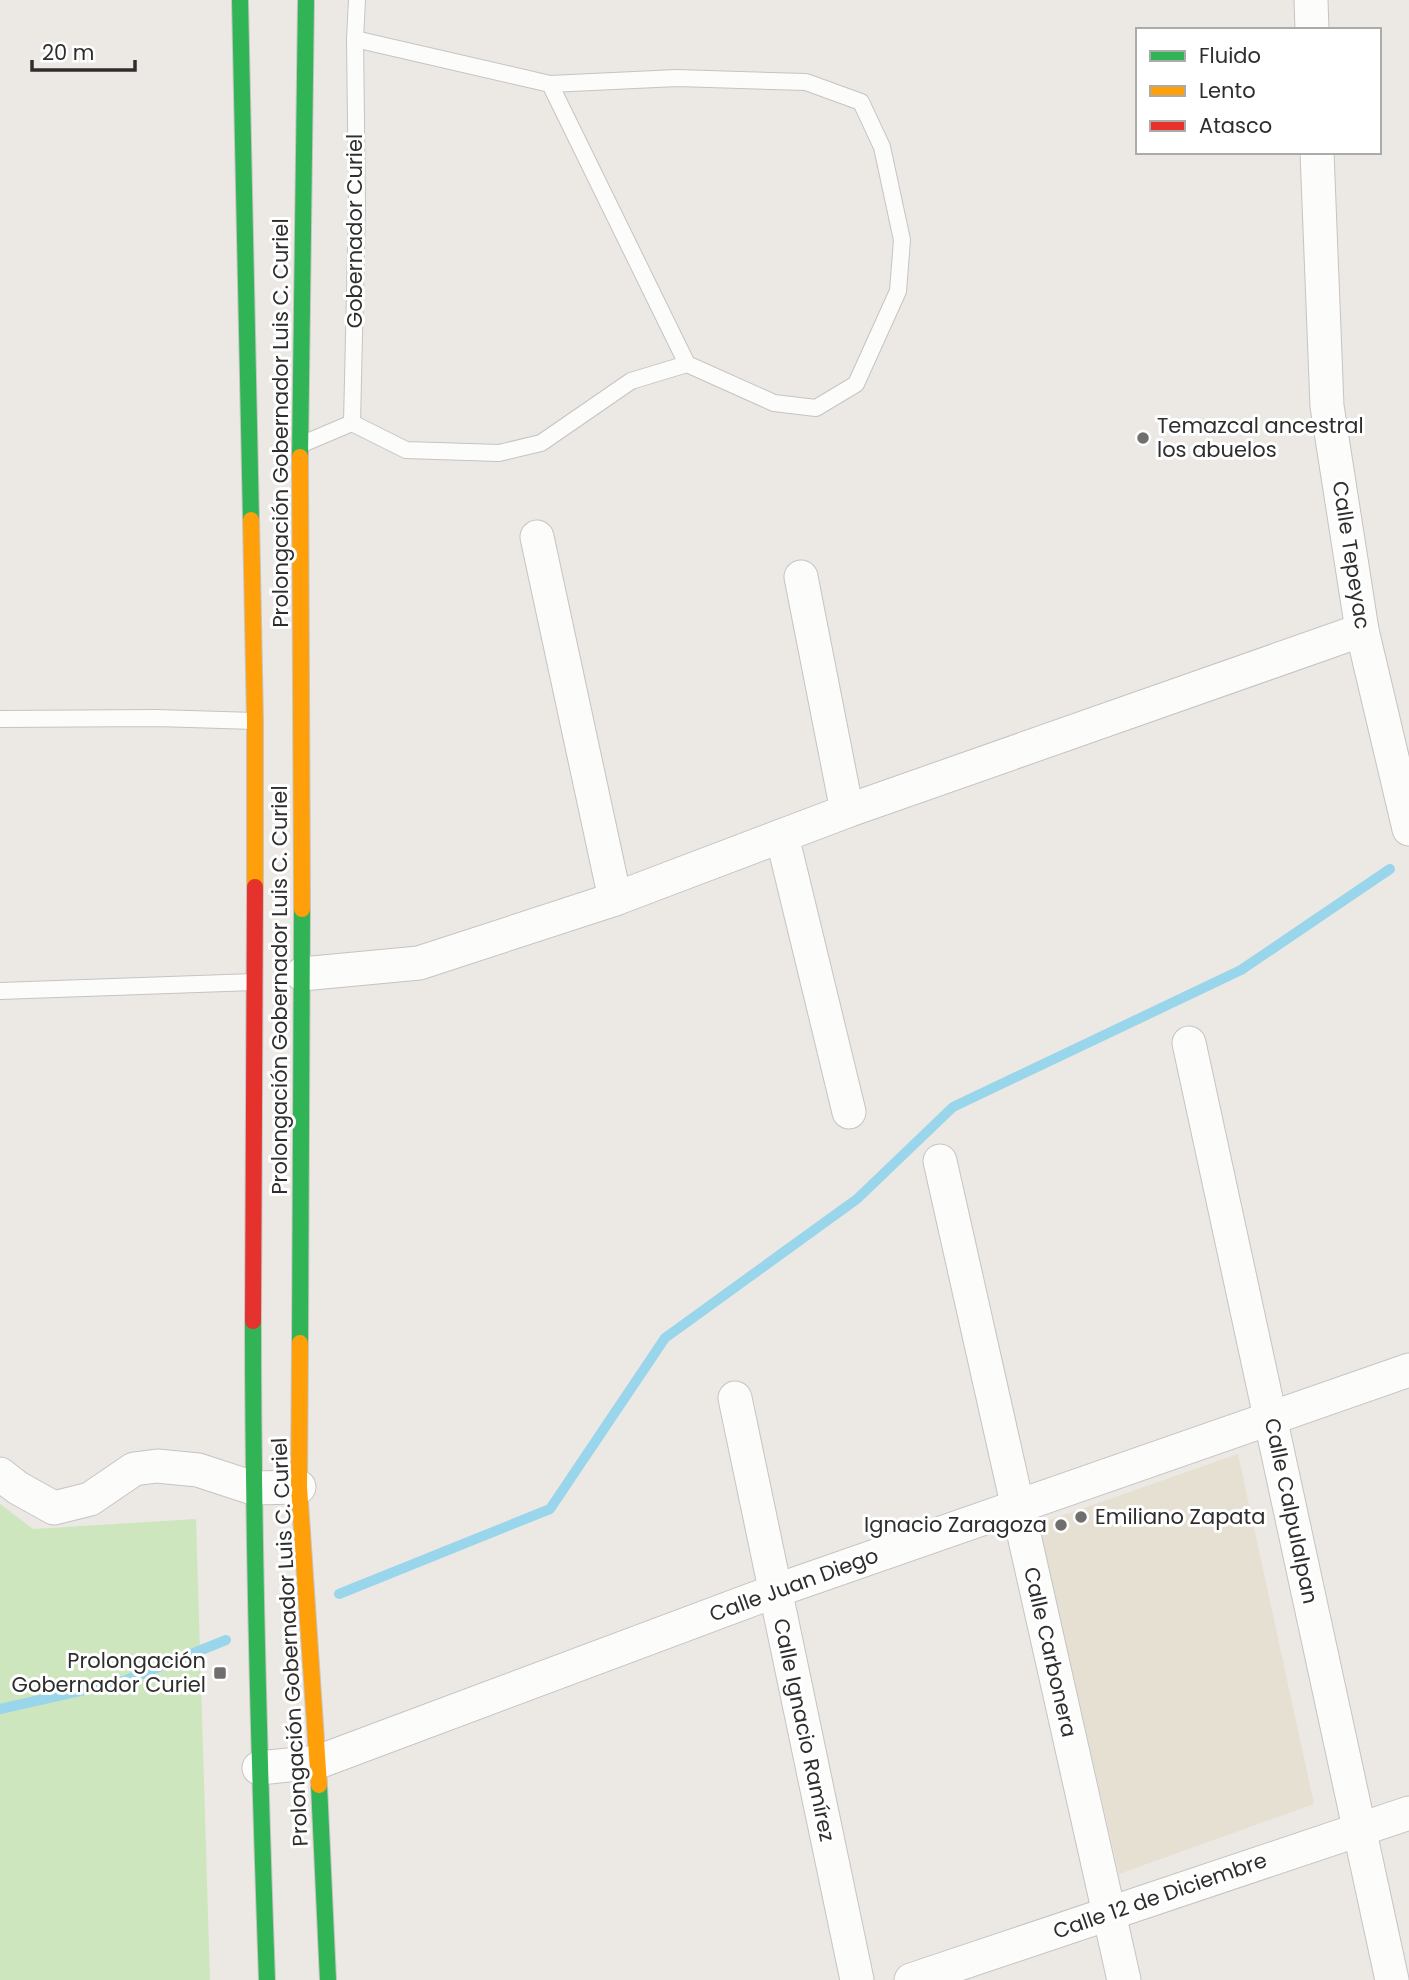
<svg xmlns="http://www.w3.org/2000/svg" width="1409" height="1980" font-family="Poppins,sans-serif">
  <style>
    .education { fill: #e6e0d3 }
    .green { fill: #cee6be }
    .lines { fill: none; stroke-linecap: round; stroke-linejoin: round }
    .stream { stroke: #99d6ec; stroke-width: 10 }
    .lane-casing { stroke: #c5c4c5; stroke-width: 18 }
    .street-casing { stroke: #c5c4c5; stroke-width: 35 }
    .fast-casing { stroke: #c6c5c4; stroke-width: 18 }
    .slow-casing { stroke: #c6c5c4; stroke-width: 18 }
    .jam-casing { stroke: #c6c5c4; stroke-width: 18 }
    .lane { stroke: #fcfcfb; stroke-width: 16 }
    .street { stroke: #fcfcfb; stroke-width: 33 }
    .fast { stroke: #30b455; stroke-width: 16 }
    .slow { stroke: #ff9f0a; stroke-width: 16 }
    .jam { stroke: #e5322d; stroke-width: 16 }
    .poi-dot { fill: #706f6e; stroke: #fff; stroke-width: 2.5 }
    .labels { text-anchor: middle; stroke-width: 6; stroke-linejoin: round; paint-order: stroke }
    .street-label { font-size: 21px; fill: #2e2e2e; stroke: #fff }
    .poi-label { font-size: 21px; fill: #2e2e2e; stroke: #fff; text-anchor: start }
  </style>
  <rect width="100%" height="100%" fill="#ece8e4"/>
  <!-- education -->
  <path class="education" d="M1238 1454 1314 1804 1119 1874 1038 1524Z"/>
  <!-- green -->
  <path class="green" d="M0 1504 33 1529 196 1519 210 1980H0Z"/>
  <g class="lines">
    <!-- stream -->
    <g class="stream">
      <path d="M339 1594 550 1509 665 1338 857 1199 953 1107 1241 970 1390 869"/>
      <path d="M0 1709 124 1681 226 1640"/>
    </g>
    <defs>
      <g id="lane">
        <path d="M355 39 550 84 677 78 806 82 861 102 882 147 902 240 898 291 856 384 816 408 774 403 687 364 550 84"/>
        <path d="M352 423 357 205 355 39 357 0"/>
        <path d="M300 445 352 423 406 450 499 453 541 443 631 381 687 364"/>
        <path d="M0 719 156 718 255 721"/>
        <path d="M0 991 254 982"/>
      </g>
      <g id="street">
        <path d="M1311 0 1312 30"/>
        <path d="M1317 152 1327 406 1362 630 1409 829"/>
        <path d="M537 537 615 899"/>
        <path d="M801 577 847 811"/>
        <path d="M782 836 849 1112"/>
        <path d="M302 974 419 963 615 899 847 811 1362 630"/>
        <path d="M1189 1043 1392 1980"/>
        <path d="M940 1161 1124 1980"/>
        <path d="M735 1398 857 1980"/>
        <path d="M0 1474 18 1488 54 1508 90 1499 134 1469 157 1466 198 1470 253 1488 299 1487"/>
        <path d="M259 1768 318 1762 775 1591 1409 1370"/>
        <path d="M911 1980 1409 1813"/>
      </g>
      <g id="fast">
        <path d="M240 0 251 520"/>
        <path d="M300 457 306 0"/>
        <path d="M253 1321C253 1541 259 1760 267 1980"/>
        <path d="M300 1343 302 909"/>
        <path d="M319 1785 328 1980"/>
      </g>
      <g id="slow">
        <path d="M300 457 302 909"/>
        <path d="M251 520 255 721V887"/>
        <path d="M300 1343 299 1487 319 1785"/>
      </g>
      <path id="jam" d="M253 1321 255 887"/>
    </defs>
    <!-- lane casing -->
    <use href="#lane" class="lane-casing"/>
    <!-- street casing -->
    <use href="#street" class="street-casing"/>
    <!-- fast casing -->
    <use href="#fast" class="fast-casing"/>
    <!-- slow casing -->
    <use href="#slow" class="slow-casing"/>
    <!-- jam casing -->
    <use href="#jam" class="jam-casing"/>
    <!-- lane -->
    <use href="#lane" class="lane"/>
    <!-- street -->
    <use href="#street" class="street"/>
    <!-- fast -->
    <use href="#fast" class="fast"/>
    <!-- slow -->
    <use href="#slow" class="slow"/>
    <!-- jam -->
    <use href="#jam" class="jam"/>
  </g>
  <!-- markers -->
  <g class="poi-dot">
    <circle cx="1143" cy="438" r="7"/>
    <circle cx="1081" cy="1517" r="7"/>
    <circle cx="1061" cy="1525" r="7"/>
    <rect x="213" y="1666" width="14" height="14" rx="3.5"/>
  </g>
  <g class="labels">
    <!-- street labels -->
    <g class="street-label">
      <text transform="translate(355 231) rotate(-90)" y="7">Gobernador Curiel</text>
      <text transform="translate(281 423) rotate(-90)" y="7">Prolongación Gobernador Luis C. Curiel</text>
      <text transform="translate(1351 555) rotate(81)" y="7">Calle Tepeyac</text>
      <text transform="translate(280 990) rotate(-90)" y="7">Prolongación Gobernador Luis C. Curiel</text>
      <text transform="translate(1291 1511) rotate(78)" y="7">Calle Calpulalpan</text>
      <text transform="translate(794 1585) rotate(-20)" y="7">Calle Juan Diego</text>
      <text transform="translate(290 1642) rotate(-93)" y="7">Prolongación Gobernador Luis C. Curiel</text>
      <text transform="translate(1050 1652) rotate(77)" y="7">Calle Carbonera</text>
      <text transform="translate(804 1730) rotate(78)" y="7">Calle Ignacio Ramírez</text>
      <text transform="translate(1160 1896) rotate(-19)" y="7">Calle 12 de Diciembre</text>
    </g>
    <!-- poi labels -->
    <g class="poi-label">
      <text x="1157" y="433">Temazcal ancestral<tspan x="1157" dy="24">los abuelos</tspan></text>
      <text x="1095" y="1524">Emiliano Zapata</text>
      <text x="1047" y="1532" text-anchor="end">Ignacio Zaragoza</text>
      <text x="206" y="1668" text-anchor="end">Prolongación<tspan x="206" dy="24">Gobernador Curiel</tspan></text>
    </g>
  </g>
  <!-- legend -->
  <rect x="1136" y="28" width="245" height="126" fill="#ffffff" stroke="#ababab" stroke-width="2"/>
  <rect x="1150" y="51" width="35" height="10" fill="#30b455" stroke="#ababab" stroke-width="2"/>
  <text x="1199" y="63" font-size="21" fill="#2e2e2e">Fluido</text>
  <rect x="1150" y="86" width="35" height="10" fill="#ff9f0a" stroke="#ababab" stroke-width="2"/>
  <text x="1199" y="98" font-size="21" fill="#2e2e2e">Lento</text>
  <rect x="1150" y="121" width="35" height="10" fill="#e5322d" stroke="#ababab" stroke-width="2"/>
  <text x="1199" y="133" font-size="21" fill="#2e2e2e">Atasco</text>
  <!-- scale -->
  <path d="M32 60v10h103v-10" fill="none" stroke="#2e2e2e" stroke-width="3.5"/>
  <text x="42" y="60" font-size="21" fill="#2e2e2e" stroke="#ffffff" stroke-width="5" paint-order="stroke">20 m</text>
</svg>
